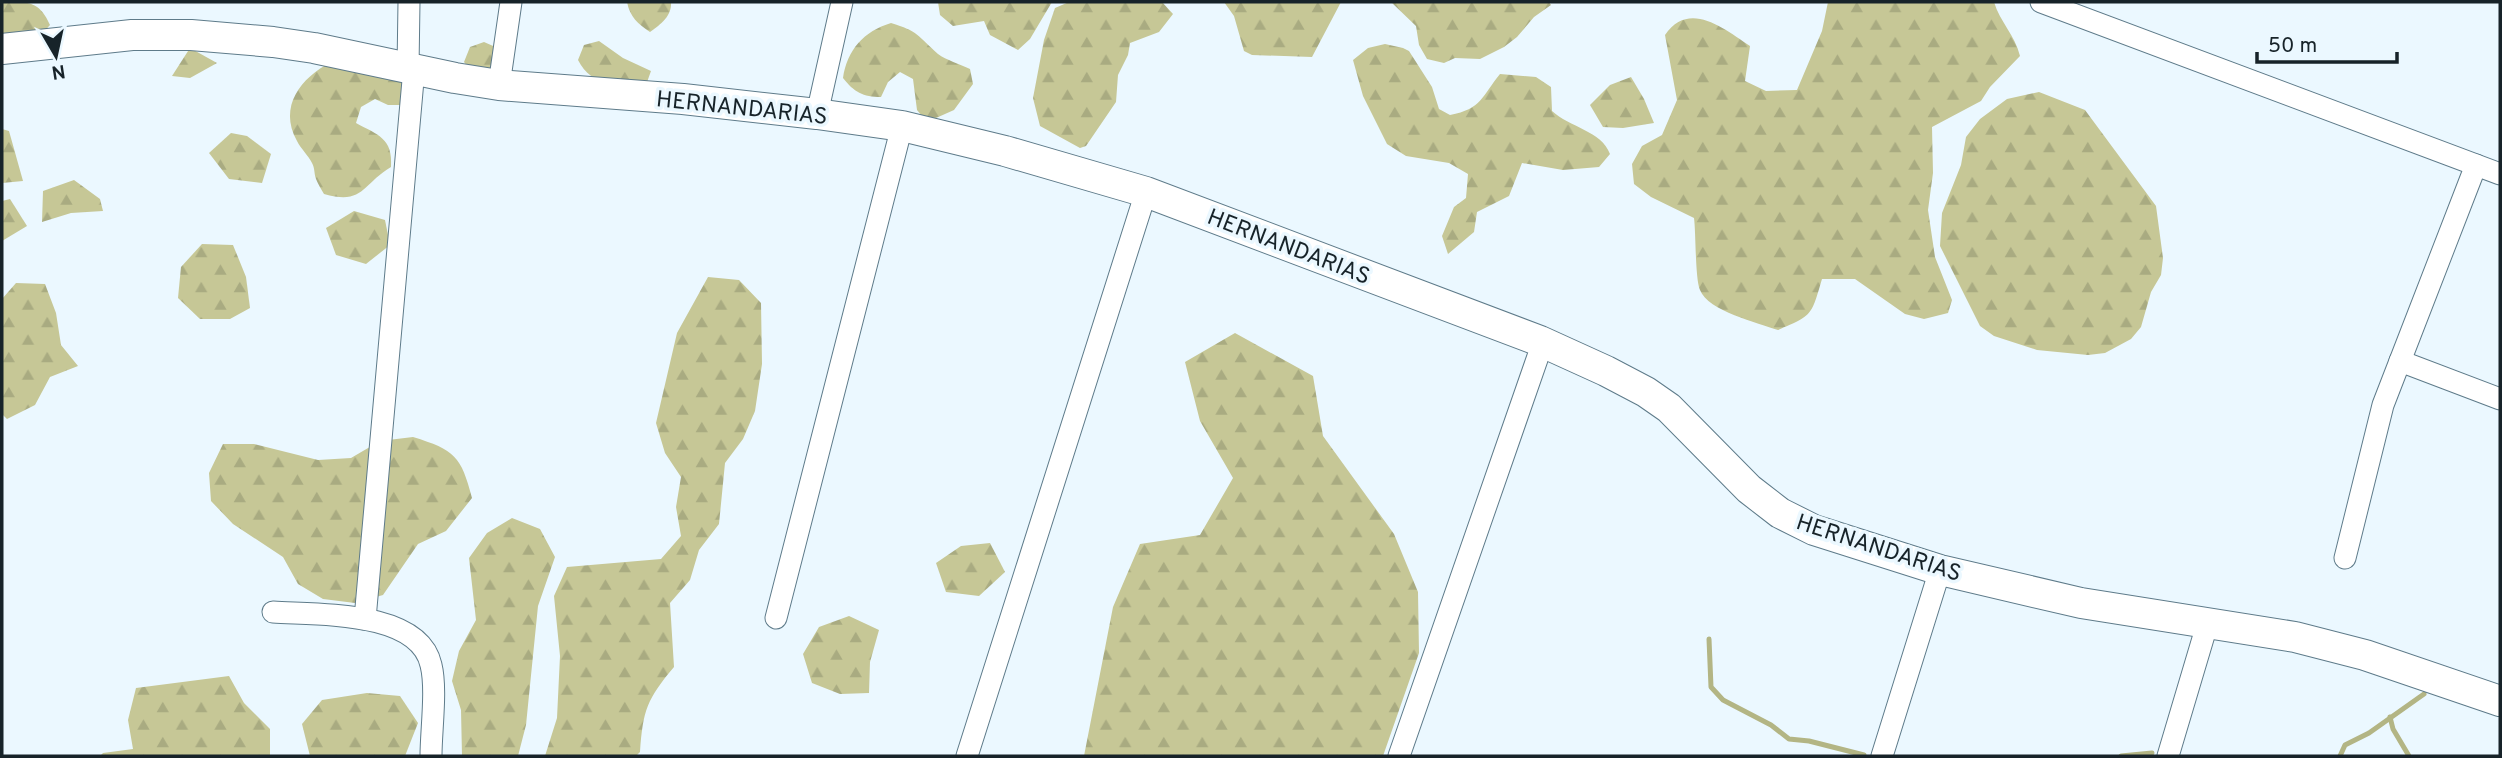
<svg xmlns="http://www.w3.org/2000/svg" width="2502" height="758" font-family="Overpass,sans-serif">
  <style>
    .forest { fill: url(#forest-firs) }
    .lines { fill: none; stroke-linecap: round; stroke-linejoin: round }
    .stream { stroke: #b3b584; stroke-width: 5 }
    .street-casing { stroke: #5e7b8a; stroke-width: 23 }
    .secondary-casing { stroke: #5e7b8a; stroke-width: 32 }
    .street { stroke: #fff; stroke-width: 21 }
    .secondary { stroke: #fff; stroke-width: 30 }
    .labels { text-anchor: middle; stroke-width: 7; stroke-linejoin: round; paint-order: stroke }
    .street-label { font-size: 23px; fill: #172329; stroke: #ebf8ff }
  </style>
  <defs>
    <pattern id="forest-firs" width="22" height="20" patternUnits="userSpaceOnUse" patternTransform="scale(1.75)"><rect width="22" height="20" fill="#c6c796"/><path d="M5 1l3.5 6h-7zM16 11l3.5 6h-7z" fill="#a9ab81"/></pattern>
  </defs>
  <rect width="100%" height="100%" fill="#ebf8ff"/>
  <!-- forest -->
  <g class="forest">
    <path d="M2 2C28 2 39 0 50 25L40 36 2 62Z"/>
    <path d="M627 2H671C672 16 661 24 650 32 638 24 630 17 627 2Z"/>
    <path d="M938 2H1052L1030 39 1018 50 990 35 984 21 953 26 940 15Z"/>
    <path d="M1069 2H1162L1173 14 1159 32 1130 43 1128 55 1118 75 1116 102 1086 146 1080 148 1040 126 1033 98 1044 40 1055 8Z"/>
    <path d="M1224 2H1341L1312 57 1252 55 1244 51 1234 16Z"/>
    <path d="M1391 2H1549L1551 5 1534 17 1517 37 1504 47 1480 59 1455 58 1444 63 1427 59 1419 45 1416 26Z"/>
    <path d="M1828 2H1994C2000 22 2015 35 2020 56L1990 87 1981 101 1932 127 1933 173 1928 210 1935 257 1952 300 1948 313 1924 319 1905 314 1855 279H1822C1811 316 1813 315 1778 330 1758 323 1708 311 1700 290 1695 279 1696 233 1694 218L1651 197 1634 184 1632 164 1642 146 1662 135 1677 100 1665 35C1689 0 1723 28 1750 46L1745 81 1766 91 1797 90 1822 31Z"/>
    <path d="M891 23C918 31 918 36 938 54 946 60 960 64 970 69L973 84 954 110 927 122 917 110 913 79 900 72 888 82 881 97C863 97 854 92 843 78 847 50 864 31 891 23Z"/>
    <path d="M599 41 623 58 651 71 646 85C618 83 592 88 578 60L584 45Z"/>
    <path d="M484 42 500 49 514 46V62L502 74 473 73 464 62 470 47Z"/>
    <path d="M1385 44 1403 48 1409 51 1432 87 1439 109 1450 115C1482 109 1482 96 1500 74L1536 77 1551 87 1552 111C1569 127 1602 131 1610 154L1599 167 1563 170 1522 163 1509 196 1477 212 1474 232 1448 254 1442 236 1454 207 1466 198 1468 174 1449 163 1406 156 1387 144 1363 96 1353 60 1368 48Z"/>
    <path d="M190 48 217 63 190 78 172 76Z"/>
    <path d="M331 62 417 82 404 105H388L375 99 361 107 356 123C378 135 393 138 391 167 361 185 364 205 324 194 321 189 318 184 316 179 314 174 315 168 312 163 308 155 301 149 297 141 278 106 301 78 331 62Z"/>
    <path d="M1631 77 1644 99 1654 123 1623 128 1603 127 1590 105 1610 85Z"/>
    <path d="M2039 92 2085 110 2156 206 2163 258 2161 275 2151 292 2141 327 2131 339 2105 353 2088 355 2037 350 1994 336 1980 326 1940 246 1942 213 1961 165 1966 137 1980 119 2007 99Z"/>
    <path d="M2 129 9 131 23 181 2 183Z"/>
    <path d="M231 133 247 136 271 154 262 183 229 179 209 153Z"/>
    <path d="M74 180 100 199 103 211 71 213 42 222 43 191Z"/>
    <path d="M10 199 27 226 2 241V201Z"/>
    <path d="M354 211 385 220 390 245 366 264 336 255 326 228Z"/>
    <path d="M202 244 233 245 246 277 250 308 230 319H200L178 298 181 267Z"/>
    <path d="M708 277 739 280 761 303 762 364 755 411 743 439 725 463 719 524 699 550 690 580 670 603 674 667C647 699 643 710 640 752L636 756H545L557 718 560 656 554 596 567 567 661 559 681 536 676 507 681 477 665 453 656 423 677 333Z"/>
    <path d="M16 283 45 284 56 313 61 345 78 366 50 377 35 405 7 419 2 414V299Z"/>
    <path d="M1235 333 1313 376 1323 436 1394 534 1418 592 1419 653 1383 756H1084L1113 607 1140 544 1200 535 1233 478 1200 421 1185 362Z"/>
    <path d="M413 437C455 450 461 456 472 498L446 531 418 544 383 595 355 603 323 599 298 584 283 557 233 524 211 501 209 473 223 444H254L318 460 351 458 380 441Z"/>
    <path d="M512 518 540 529 555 557 538 606 526 725 518 756H462L461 710 452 681 459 651 476 620 469 558 487 533Z"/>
    <path d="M990 543 1005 572 979 596 946 592 936 563 961 546Z"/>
    <path d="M849 616 879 630 870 662 869 693 840 694 812 683 803 654 819 627Z"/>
    <path d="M229 676 244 703 270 729V756H100L103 753 133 749 128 720 136 688Z"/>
    <path d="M367 693 400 696 418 723 405 756H310L302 724 322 700Z"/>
  </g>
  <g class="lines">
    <!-- stream -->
    <g class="stream">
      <path d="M1709 639 1711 687 1723 700 1771 725 1789 739 1809 741 1864 755"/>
      <path d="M2390 717 2393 729 2409 756"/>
      <path d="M2121 756 2152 753"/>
      <path d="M2340 756 2345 745 2369 733 2424 694"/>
    </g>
    <defs>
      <g id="street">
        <path d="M2041 2 2500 174"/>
        <path d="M408 68 409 2"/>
        <path d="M499 85 511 2"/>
        <path d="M817 114 842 2"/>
        <path d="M2400 361 2500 399"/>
        <path d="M2345 558 2383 405 2476 165"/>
        <path d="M273 612C317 615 419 610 431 665 437 689 431 730 431 756"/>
        <path d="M776 618 902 126"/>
        <path d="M365 619 414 69"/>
        <path d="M967 756 1146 192"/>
        <path d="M1399 756 1543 342"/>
        <path d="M1882 756 1940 570"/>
        <path d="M2168 756 2207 625"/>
      </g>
      <path id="secondary" d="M2 49 132 35H191L273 42 314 48 455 78 499 85 683 99 817 114 902 126 1005 151 1146 192 1540 341 1606 371 1646 392 1669 408 1749 489 1780 513 1814 530 1940 570 2081 603 2295 637 2365 655 2500 701"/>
    </defs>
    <!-- street casing -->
    <use href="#street" class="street-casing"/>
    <!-- secondary casing -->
    <use href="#secondary" class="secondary-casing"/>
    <!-- street -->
    <use href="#street" class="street"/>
    <!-- secondary -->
    <use href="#secondary" class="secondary"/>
  </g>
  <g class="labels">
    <!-- street labels -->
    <g class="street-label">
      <text transform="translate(742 107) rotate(6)" y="8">HERNANDARIAS</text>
      <text transform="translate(1289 246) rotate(21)" y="8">HERNANDARIAS</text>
      <text transform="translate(1879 547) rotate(18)" y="8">HERNANDARIAS</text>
    </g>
  </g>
  <!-- border -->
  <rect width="2502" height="758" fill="none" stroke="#172329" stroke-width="7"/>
  <!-- north arrow -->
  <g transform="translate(56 56) rotate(171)" stroke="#ebf8ff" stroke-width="5" paint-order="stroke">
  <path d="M0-5L12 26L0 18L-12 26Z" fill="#172329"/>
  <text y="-10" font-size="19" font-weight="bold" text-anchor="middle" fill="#172329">N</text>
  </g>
  <!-- scale -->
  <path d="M2257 52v10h140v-10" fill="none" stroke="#172329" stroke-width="3.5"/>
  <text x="2268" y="52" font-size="21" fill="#172329" stroke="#ebf8ff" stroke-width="5" paint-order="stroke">50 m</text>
</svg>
